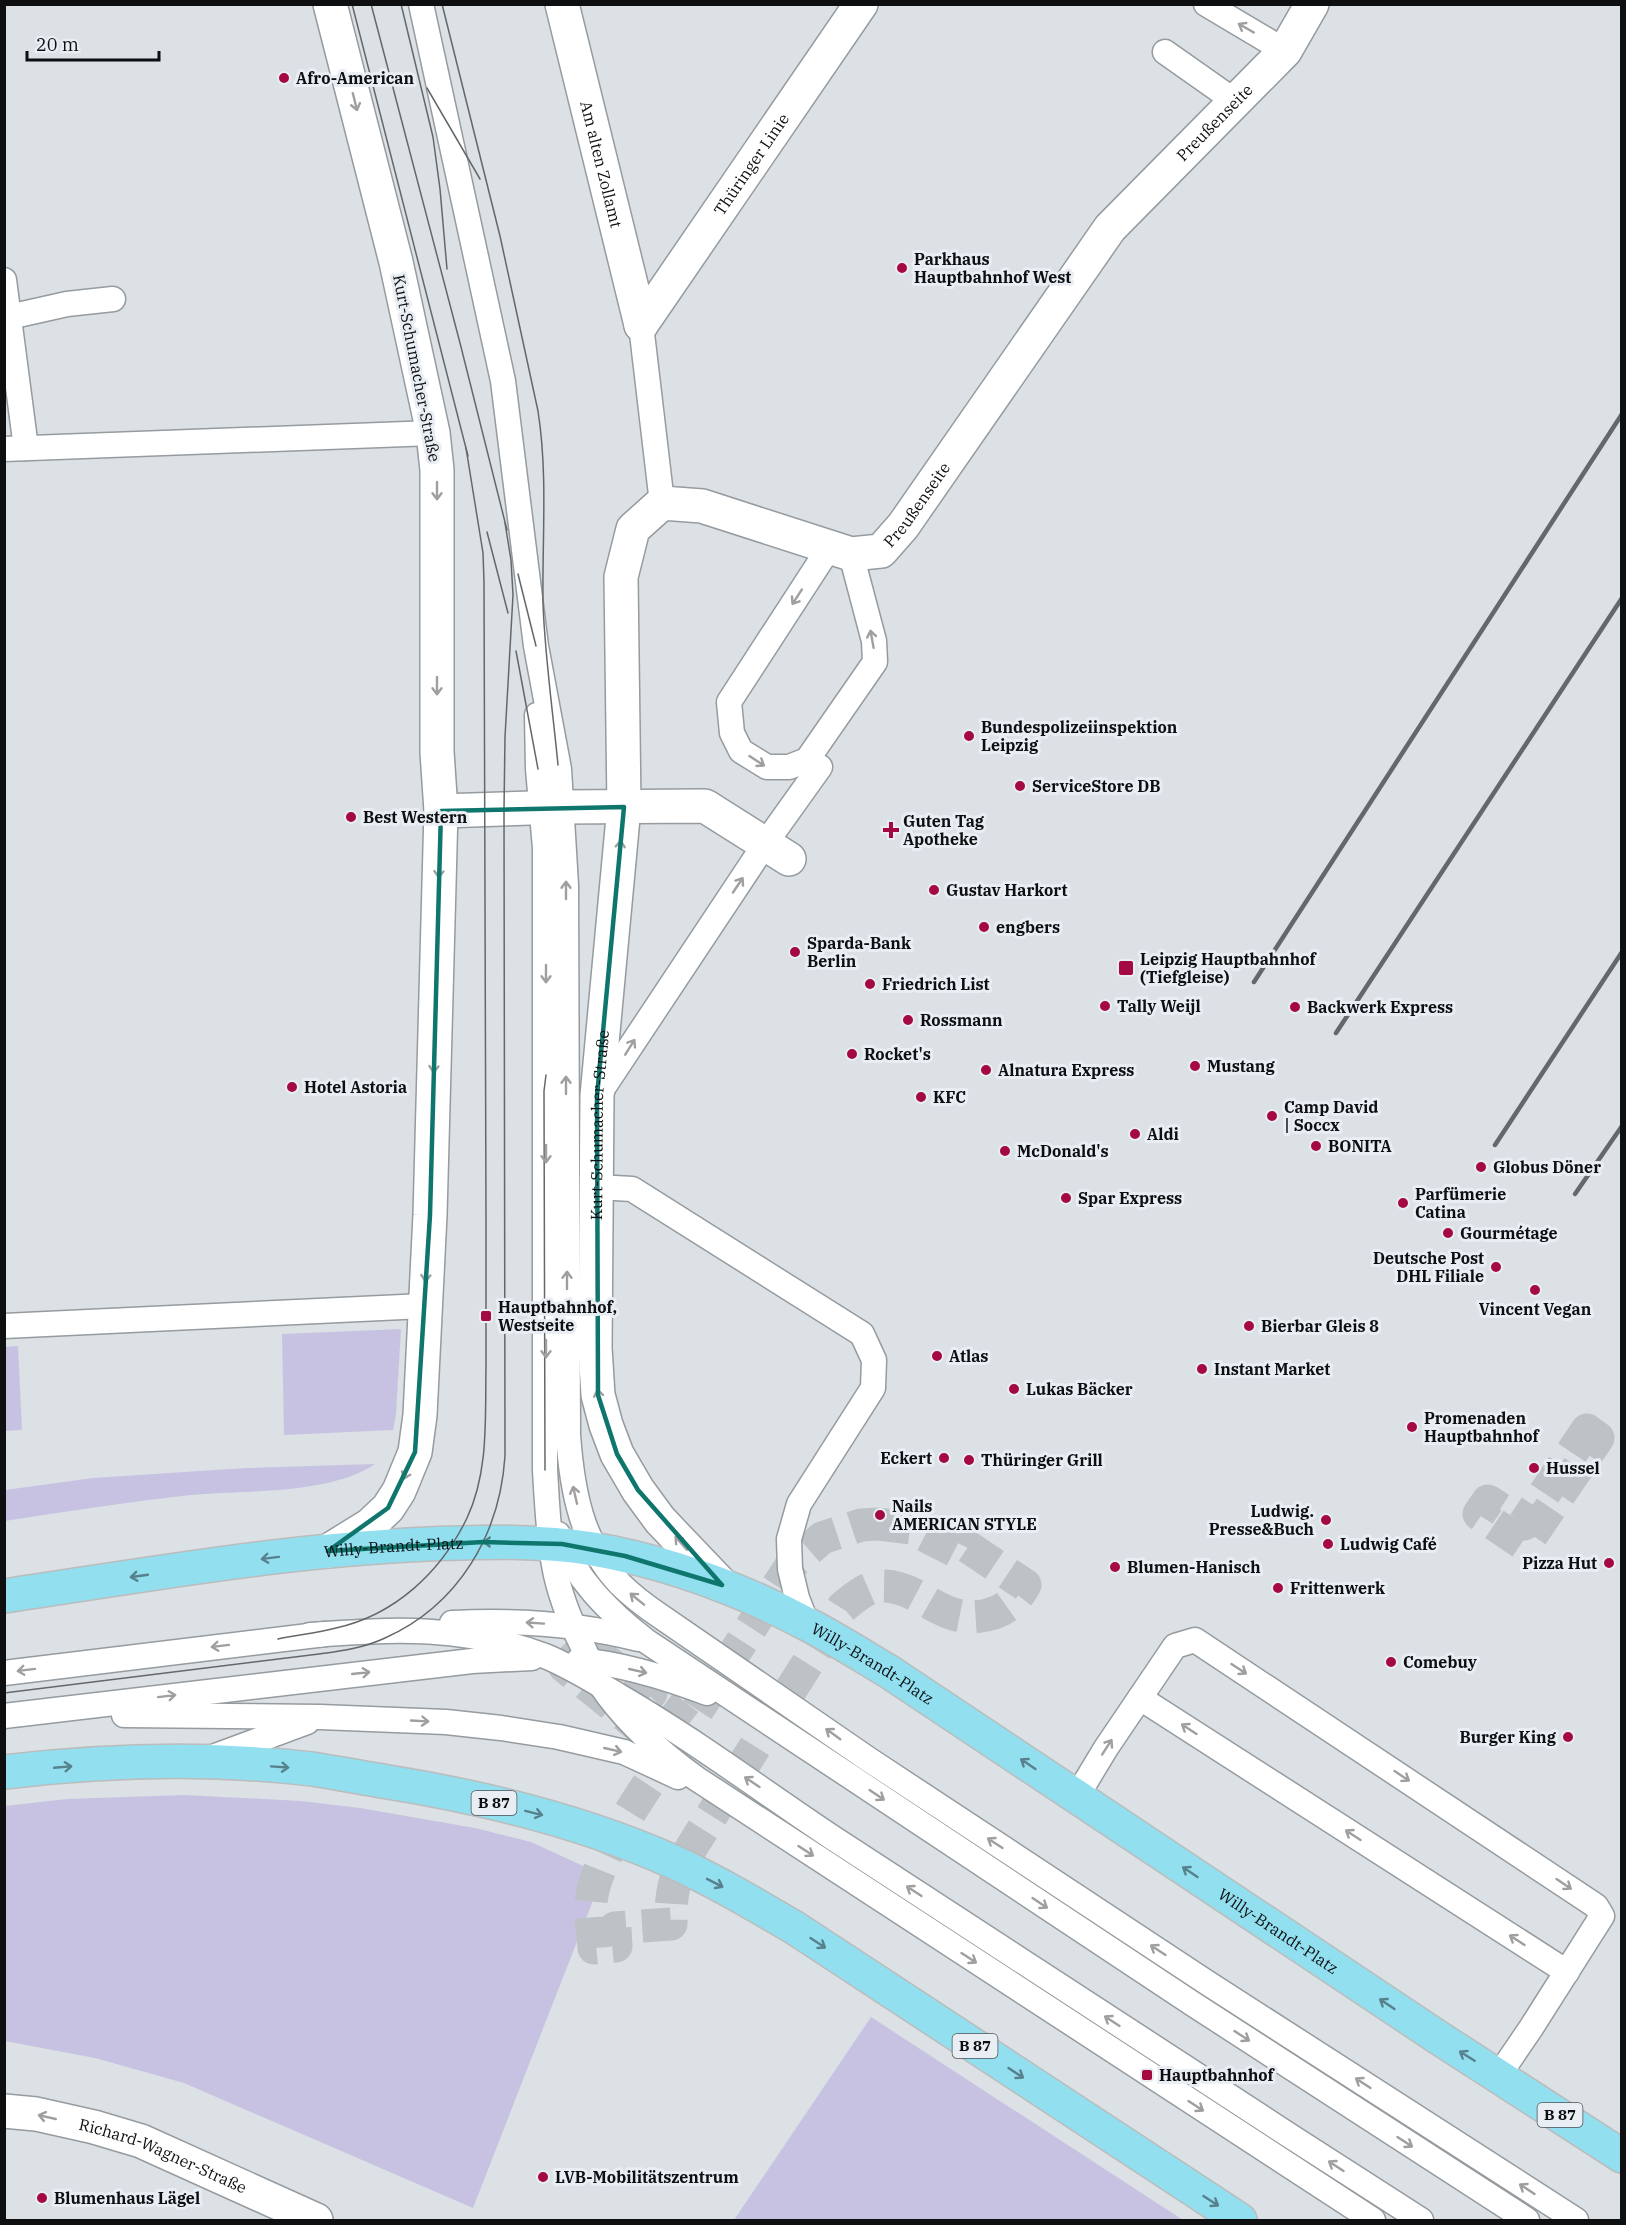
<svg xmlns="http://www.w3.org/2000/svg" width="1626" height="2225" font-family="'IBM Plex Serif',serif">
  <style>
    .green { fill: #c7c2e2 }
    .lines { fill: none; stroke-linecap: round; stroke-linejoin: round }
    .street-tunnel { stroke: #bcc2c5; stroke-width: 33; stroke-dasharray: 33 16; stroke-linecap: butt }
    .lane-casing { stroke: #959b9f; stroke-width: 27 }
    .street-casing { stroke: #959b9f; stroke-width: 36 }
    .primary-casing { stroke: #bcbcbc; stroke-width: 36 }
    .lane { stroke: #fff; stroke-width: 24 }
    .street { stroke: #fff; stroke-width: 33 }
    .primary { stroke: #92dff0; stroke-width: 33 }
    .tram { stroke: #65686b; stroke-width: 1.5 }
    .rail { stroke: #65686b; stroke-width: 4.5 }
    .oneway { stroke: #9f9fa0 }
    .oneway2 { stroke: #57818c }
    .marked { fill: none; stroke: #0f766e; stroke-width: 4.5; stroke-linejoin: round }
    .poi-dot { fill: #a40942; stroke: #e8eef3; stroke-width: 2 }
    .labels { text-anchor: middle; stroke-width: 6; stroke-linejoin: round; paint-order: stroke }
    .shield { fill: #e8eef3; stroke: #4f5255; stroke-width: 1.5 }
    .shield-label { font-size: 15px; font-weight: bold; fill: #0e0f11 }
    .poi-label { font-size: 16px; font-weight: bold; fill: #0e0f11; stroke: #e8eef3; text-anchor: start }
    .street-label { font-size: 16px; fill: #0e0f11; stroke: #e8eef3 }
  </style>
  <rect width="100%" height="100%" fill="#dbe1e5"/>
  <!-- green -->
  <g class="green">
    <path d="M401 1329 396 1414 393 1430 284 1435 282 1334Z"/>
    <path d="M18 1346 22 1430 5 1431V1347Z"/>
    <path d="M375 1464C329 1495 246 1490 191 1495 129 1502 67 1511 5 1521V1490L93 1478 246 1468Z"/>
    <path d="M184 1795 301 1801 360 1808 475 1828 531 1842 603 1875 473 2208 184 2083 95 2058 5 2041V1806L67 1799Z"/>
    <path d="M871 2017 1183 2220H734Z"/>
  </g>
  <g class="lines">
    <!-- street-tunnel -->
    <g class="street-tunnel">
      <path d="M1587 1430 1598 1438 1525 1545 1479 1514 1488 1501 1524 1524Z"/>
      <path d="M878 1524 910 1528 959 1553 966 1551 968 1547 1025 1585C1016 1601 1005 1611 987 1615 941 1626 922 1586 883 1586 867 1586 854 1598 843 1607L693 1845C674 1878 671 1886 671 1924L615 1928 616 1946 594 1948C593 1933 590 1917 591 1902 595 1858 645 1789 670 1752L565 1667 586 1646 599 1657 601 1654 602 1658 651 1693 649 1695 688 1725 792 1564 822 1538 861 1525Z"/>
    </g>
    <defs>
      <g id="lane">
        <path d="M421 4 503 381 536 646 559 769 566 885 568 1435C572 1489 581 1543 620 1584 633 1597 648 1608 663 1618L868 1759 1206 1982 1576 2220"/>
        <path d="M1206 4 1285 51"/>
        <path d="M1165 52 1236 102"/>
        <path d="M4 280 26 448"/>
        <path d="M9 317 67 304 113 299"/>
        <path d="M641 325 662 503"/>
        <path d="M4 449 433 433"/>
        <path d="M829 548 729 702 732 733 741 751 767 767H789L807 760 875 662 874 641 851 554"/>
        <path d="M537 715 538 769 545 848V1470C547 1502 548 1534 554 1565 559 1594 570 1621 583 1647 589 1659 593 1672 600 1684 625 1722 661 1753 697 1779L1373 2220"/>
        <path d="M599 1094 765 844 820 767 807 760"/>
        <path d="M597 1187 632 1189 862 1334 874 1360 873 1388 799 1504 789 1539 790 1569 797 1598 807 1624"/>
        <path d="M4 1326 424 1306"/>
        <path d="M558 1534C576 1580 608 1611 646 1641L1193 2004 1527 2220"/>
        <path d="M452 1623C515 1620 577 1623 638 1639"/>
        <path d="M310 1635C396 1629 463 1625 545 1656 570 1666 595 1682 619 1696 693 1739 761 1790 833 1838 1028 1966 1224 2094 1421 2220"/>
        <path d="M579 1660C623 1664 665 1677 707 1693"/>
        <path d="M4 1673 325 1634"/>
        <path d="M1140 1698 1567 1972"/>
        <path d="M124 1715 320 1717 446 1722 501 1728 559 1737 624 1752 678 1777"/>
        <path d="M4 1716 472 1661 532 1658"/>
        <path d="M210 1758 307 1722"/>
        <path d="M1077 1796 1106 1748 1175 1646 1195 1640 1596 1906 1602 1916 1531 2028 1499 2075"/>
      </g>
      <g id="street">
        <path id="s1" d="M562 4 641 325"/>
        <path id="s2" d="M641 325 861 4"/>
        <path d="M441 811 562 807 705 806 789 859"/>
        <path d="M328 1551 370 1525 388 1508 399 1491 415 1452 420 1415 430 1215 441 811 437 752V470L433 433 396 262 330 4"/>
        <path id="s3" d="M722 1585 660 1520 638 1490 617 1454 606 1425 598 1395 595 1348 597 1096 624 807 621 577 633 529 662 503 702 506 851 554 881 551 903 526 1110 228 1285 51 1312 4"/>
        <path id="s4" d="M4 2111 36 2114 94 2127 141 2141 316 2220"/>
      </g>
      <g id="primary">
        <path id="s5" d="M4 1596C145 1575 286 1550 428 1544 483 1542 539 1540 593 1549 667 1562 738 1588 805 1623 833 1637 861 1655 888 1671L1436 2036 1622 2156"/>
        <path d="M4 1772C106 1760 211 1757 312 1769 338 1773 363 1778 388 1782 487 1798 585 1822 676 1863 717 1882 756 1905 795 1928L1240 2220"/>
      </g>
    </defs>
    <!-- lane casing -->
    <use href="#lane" class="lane-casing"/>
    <!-- street casing -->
    <use href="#street" class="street-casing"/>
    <!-- primary casing -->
    <use href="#primary" class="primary-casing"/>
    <!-- lane -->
    <use href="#lane" class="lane"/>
    <!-- street -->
    <use href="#street" class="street"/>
    <!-- primary -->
    <use href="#primary" class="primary"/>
    <!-- tram -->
    <g class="tram">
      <path d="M352 4 468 456"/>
      <path d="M371 4 460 343 507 530"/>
      <path d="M401 4 433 137 440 189 447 269"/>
      <path d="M442 4 500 236 538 411C548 475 542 539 543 604 545 658 553 712 558 765"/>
      <path d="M427 88 480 179"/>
      <path d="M487 532 508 613"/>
      <path d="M518 574 536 646"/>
      <path d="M516 651 538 769"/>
      <path d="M545 1470 544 1091 546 1075"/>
      <path d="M278 1639C297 1635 317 1633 336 1628 395 1615 441 1572 467 1518 489 1471 485 1418 486 1367 486 1318 486 1269 486 1220 485 1007 484 794 484 582L483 553 466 448"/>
      <path d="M4 1693 319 1654C341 1651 364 1648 385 1638 459 1605 500 1534 505 1456L504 809 505 737 513 595 511 560 505 523"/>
    </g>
    <!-- rail -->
    <g class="rail">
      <path d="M1254 982 1622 414"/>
      <path d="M1336 1033 1622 598"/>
      <path d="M1495 1145 1622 952"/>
      <path d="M1575 1194 1622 1126"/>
    </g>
  </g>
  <!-- one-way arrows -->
  <defs><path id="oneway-shaft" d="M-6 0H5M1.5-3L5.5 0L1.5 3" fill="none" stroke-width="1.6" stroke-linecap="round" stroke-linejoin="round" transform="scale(1.5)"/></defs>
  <g class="oneway">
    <use href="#oneway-shaft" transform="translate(1246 28) rotate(-150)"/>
    <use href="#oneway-shaft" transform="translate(355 102) rotate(76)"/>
    <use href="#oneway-shaft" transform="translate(437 491) rotate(90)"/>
    <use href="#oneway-shaft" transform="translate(797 597) rotate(123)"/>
    <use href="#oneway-shaft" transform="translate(872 639) rotate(-100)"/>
    <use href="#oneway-shaft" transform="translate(437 686) rotate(90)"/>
    <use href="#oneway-shaft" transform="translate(757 761) rotate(33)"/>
    <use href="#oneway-shaft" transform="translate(620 849) rotate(-85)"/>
    <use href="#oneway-shaft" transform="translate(439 869) rotate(92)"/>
    <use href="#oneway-shaft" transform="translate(738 885) rotate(-56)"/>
    <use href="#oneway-shaft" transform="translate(566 890) rotate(-90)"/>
    <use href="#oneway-shaft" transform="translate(546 974) rotate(90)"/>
    <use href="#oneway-shaft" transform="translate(630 1047) rotate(-58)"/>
    <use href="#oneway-shaft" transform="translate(434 1064) rotate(92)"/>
    <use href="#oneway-shaft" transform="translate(566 1085) rotate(-90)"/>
    <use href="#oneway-shaft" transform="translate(546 1154) rotate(90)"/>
    <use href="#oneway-shaft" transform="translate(426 1273) rotate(93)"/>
    <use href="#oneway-shaft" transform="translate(567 1280) rotate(-90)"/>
    <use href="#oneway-shaft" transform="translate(546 1349) rotate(90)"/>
    <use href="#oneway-shaft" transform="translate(599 1398) rotate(-101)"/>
    <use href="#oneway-shaft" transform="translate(407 1471) rotate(113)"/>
    <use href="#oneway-shaft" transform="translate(575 1495) rotate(-103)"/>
    <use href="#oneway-shaft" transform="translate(681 1543) rotate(-131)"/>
    <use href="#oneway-shaft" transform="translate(637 1599) rotate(-141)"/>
    <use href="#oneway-shaft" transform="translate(535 1623) rotate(-176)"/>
    <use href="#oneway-shaft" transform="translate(220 1646) rotate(173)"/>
    <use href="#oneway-shaft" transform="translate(1239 1669) rotate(33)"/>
    <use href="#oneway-shaft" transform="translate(26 1670) rotate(173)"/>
    <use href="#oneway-shaft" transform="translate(638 1671) rotate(13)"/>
    <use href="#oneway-shaft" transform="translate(361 1673) rotate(-6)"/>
    <use href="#oneway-shaft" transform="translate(167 1696) rotate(-7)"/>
    <use href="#oneway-shaft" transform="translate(420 1721) rotate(3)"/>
    <use href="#oneway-shaft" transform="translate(1189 1729) rotate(-147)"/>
    <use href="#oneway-shaft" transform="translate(833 1734) rotate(-144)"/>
    <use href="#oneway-shaft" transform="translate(1107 1747) rotate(-57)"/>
    <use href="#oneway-shaft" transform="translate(613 1750) rotate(13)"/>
    <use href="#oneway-shaft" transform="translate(1402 1776) rotate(34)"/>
    <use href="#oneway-shaft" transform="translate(752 1782) rotate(-146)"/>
    <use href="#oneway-shaft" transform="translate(877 1795) rotate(34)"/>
    <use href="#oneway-shaft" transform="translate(1353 1835) rotate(-147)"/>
    <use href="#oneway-shaft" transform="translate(995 1843) rotate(-147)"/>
    <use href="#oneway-shaft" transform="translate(806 1851) rotate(33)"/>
    <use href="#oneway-shaft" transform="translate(1564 1884) rotate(34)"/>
    <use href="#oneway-shaft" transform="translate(914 1891) rotate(-147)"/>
    <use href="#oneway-shaft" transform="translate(1040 1903) rotate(34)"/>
    <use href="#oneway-shaft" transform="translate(1517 1940) rotate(-147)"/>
    <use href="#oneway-shaft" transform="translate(1158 1950) rotate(-147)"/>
    <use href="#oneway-shaft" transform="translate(969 1958) rotate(33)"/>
    <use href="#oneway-shaft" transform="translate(1112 2021) rotate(-147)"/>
    <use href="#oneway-shaft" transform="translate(1242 2036) rotate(33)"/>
    <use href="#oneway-shaft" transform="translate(1363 2083) rotate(-147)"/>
    <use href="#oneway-shaft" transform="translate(1196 2106) rotate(33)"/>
    <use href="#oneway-shaft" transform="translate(47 2117) rotate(-167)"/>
    <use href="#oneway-shaft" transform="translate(1405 2142) rotate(33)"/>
    <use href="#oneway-shaft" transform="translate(1336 2166) rotate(-147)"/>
    <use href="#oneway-shaft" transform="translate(1527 2189) rotate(-147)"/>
  </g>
  <g class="oneway2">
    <use href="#oneway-shaft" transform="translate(492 1542) rotate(-179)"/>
    <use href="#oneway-shaft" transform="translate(270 1558) rotate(173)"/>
    <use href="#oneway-shaft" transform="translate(139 1576) rotate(172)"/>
    <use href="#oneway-shaft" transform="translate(1028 1764) rotate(-146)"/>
    <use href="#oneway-shaft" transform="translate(63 1767) rotate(-5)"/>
    <use href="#oneway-shaft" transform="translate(280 1767) rotate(4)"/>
    <use href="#oneway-shaft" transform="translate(534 1813) rotate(14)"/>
    <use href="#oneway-shaft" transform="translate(1190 1872) rotate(-146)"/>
    <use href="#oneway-shaft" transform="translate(715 1883) rotate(27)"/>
    <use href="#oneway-shaft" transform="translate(818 1943) rotate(33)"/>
    <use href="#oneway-shaft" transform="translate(1387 2004) rotate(-146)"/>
    <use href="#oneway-shaft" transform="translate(1467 2056) rotate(-148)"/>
    <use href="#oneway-shaft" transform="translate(1016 2073) rotate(33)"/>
    <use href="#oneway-shaft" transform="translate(1211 2201) rotate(33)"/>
  </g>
  <!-- marked area -->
  <path class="marked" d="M624 807 597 1096 598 1395 617 1454 638 1490 722 1585 625 1556 562 1544 483 1542 328 1551 388 1508 415 1452 430 1215 441 811Z"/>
  <!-- markers -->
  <g class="poi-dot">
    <circle cx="284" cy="78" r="6"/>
    <circle cx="902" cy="268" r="6"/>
    <circle cx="969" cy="736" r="6"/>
    <circle cx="1020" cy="786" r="6"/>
    <circle cx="351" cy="817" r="6"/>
    <path d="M888 821h6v6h6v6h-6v6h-6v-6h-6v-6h6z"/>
    <circle cx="934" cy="890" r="6"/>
    <circle cx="984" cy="927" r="6"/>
    <circle cx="795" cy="952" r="6"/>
    <rect x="1118" y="960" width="16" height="16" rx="3"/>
    <circle cx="870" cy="984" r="6"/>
    <circle cx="1105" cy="1006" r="6"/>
    <circle cx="1295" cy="1007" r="6"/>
    <circle cx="908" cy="1020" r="6"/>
    <circle cx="852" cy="1054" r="6"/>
    <circle cx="1195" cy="1066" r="6"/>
    <circle cx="986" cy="1070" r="6"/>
    <circle cx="292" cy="1087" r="6"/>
    <circle cx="921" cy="1097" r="6"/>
    <circle cx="1272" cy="1116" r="6"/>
    <circle cx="1135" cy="1134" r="6"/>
    <circle cx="1316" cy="1146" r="6"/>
    <circle cx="1005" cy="1151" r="6"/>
    <circle cx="1481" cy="1167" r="6"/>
    <circle cx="1066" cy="1198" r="6"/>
    <circle cx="1403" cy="1203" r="6"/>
    <circle cx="1448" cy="1233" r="6"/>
    <circle cx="1496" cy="1267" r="6"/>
    <circle cx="1535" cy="1290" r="6"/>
    <rect x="480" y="1310" width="12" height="12" rx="3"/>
    <circle cx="1249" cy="1326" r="6"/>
    <circle cx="937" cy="1356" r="6"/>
    <circle cx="1202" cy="1369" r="6"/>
    <circle cx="1014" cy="1389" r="6"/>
    <circle cx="1412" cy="1427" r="6"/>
    <circle cx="944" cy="1458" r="6"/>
    <circle cx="969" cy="1460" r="6"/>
    <circle cx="1534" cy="1468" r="6"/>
    <circle cx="880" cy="1515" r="6"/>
    <circle cx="1326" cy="1520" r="6"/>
    <circle cx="1328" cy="1544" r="6"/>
    <circle cx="1609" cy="1563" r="6"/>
    <circle cx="1115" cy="1567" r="6"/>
    <circle cx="1278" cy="1588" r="6"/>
    <circle cx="1391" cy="1662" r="6"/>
    <circle cx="1568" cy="1737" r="6"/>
    <rect x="1141" y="2069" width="12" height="12" rx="3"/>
    <circle cx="543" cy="2177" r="6"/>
    <circle cx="42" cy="2198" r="6"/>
  </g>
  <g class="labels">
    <!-- shield labels -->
    <g class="shield">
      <rect x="471.5" y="1791" width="45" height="24" rx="4.5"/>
      <rect x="952.5" y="2034" width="45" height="24" rx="4.5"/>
      <rect x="1537.5" y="2103" width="45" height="24" rx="4.5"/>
    </g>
    <g class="shield-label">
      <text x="494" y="1808">B 87</text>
      <text x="975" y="2051">B 87</text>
      <text x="1560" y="2120">B 87</text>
    </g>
    <!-- poi labels -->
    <g class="poi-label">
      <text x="296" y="84">Afro-American</text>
      <text x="914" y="265">Parkhaus<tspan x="914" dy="18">Hauptbahnhof West</tspan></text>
      <text x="981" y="733">Bundespolizeiinspektion<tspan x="981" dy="18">Leipzig</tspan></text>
      <text x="1032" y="792">ServiceStore DB</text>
      <text x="363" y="823">Best Western</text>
      <text x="903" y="827">Guten Tag<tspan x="903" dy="18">Apotheke</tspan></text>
      <text x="946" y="896">Gustav Harkort</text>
      <text x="996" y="933">engbers</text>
      <text x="807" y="949">Sparda-Bank<tspan x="807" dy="18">Berlin</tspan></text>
      <text x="1140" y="965">Leipzig Hauptbahnhof<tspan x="1140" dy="18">(Tiefgleise)</tspan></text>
      <text x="882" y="990">Friedrich List</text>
      <text x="1117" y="1012">Tally Weijl</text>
      <text x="1307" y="1013">Backwerk Express</text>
      <text x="920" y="1026">Rossmann</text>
      <text x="864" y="1060">Rocket's</text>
      <text x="1207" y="1072">Mustang</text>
      <text x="998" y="1076">Alnatura Express</text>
      <text x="304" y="1093">Hotel Astoria</text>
      <text x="933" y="1103">KFC</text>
      <text x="1284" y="1113">Camp David<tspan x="1284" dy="18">| Soccx</tspan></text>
      <text x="1147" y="1140">Aldi</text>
      <text x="1328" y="1152">BONITA</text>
      <text x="1017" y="1157">McDonald's</text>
      <text x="1493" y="1173">Globus Döner</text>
      <text x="1415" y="1200">Parfümerie<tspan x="1415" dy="18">Catina</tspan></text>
      <text x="1078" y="1204">Spar Express</text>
      <text x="1460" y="1239">Gourmétage</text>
      <text x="1484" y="1264" text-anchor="end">Deutsche Post<tspan x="1484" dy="18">DHL Filiale</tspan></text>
      <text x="498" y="1313">Hauptbahnhof,<tspan x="498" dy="18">Westseite</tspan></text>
      <text x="1535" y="1315" text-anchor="middle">Vincent Vegan</text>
      <text x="1261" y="1332">Bierbar Gleis 8</text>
      <text x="949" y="1362">Atlas</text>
      <text x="1214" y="1375">Instant Market</text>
      <text x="1026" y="1395">Lukas Bäcker</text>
      <text x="1424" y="1424">Promenaden<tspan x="1424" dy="18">Hauptbahnhof</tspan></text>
      <text x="932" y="1464" text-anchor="end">Eckert</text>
      <text x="981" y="1466">Thüringer Grill</text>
      <text x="1546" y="1474">Hussel</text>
      <text x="892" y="1512">Nails<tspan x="892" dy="18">AMERICAN STYLE</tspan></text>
      <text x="1314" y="1517" text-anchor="end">Ludwig.<tspan x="1314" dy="18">Presse&amp;Buch</tspan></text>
      <text x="1340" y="1550">Ludwig Café</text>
      <text x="1597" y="1569" text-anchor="end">Pizza Hut</text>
      <text x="1127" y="1573">Blumen-Hanisch</text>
      <text x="1290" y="1594">Frittenwerk</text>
      <text x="1403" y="1668">Comebuy</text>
      <text x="1556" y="1743" text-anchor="end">Burger King</text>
      <text x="1159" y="2081">Hauptbahnhof</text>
      <text x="555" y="2183">LVB-Mobilitätszentrum</text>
      <text x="54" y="2204">Blumenhaus Lägel</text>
    </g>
    <!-- street labels -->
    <g class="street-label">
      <text dy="6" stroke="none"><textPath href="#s3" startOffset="1910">Preußenseite</textPath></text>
      <text dy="6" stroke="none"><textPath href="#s1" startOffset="165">Am alten Zollamt</textPath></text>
      <text dy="6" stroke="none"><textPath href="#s2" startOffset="195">Thüringer Linie</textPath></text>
      <text transform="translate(417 368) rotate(79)" y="6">Kurt-Schumacher-Straße</text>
      <text dy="6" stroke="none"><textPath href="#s3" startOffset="1424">Preußenseite</textPath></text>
      <text dy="6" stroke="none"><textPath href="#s3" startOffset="501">Kurt-Schumacher-Straße</textPath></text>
      <text dy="6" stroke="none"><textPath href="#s5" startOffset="393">Willy-Brandt-Platz</textPath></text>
      <text dy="6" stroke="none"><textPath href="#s5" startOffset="897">Willy-Brandt-Platz</textPath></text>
      <text dy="6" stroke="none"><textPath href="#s5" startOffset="1383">Willy-Brandt-Platz</textPath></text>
      <text dy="6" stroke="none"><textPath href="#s4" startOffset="166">Richard-Wagner-Straße</textPath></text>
    </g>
  </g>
  <!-- border -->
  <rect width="1626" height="2225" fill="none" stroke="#0e0f11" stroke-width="12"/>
  <!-- scale -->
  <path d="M27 51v9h132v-9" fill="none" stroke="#0e0f11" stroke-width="3"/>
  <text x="36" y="51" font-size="18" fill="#0e0f11" stroke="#e8eef3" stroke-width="4.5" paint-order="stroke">20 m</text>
</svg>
